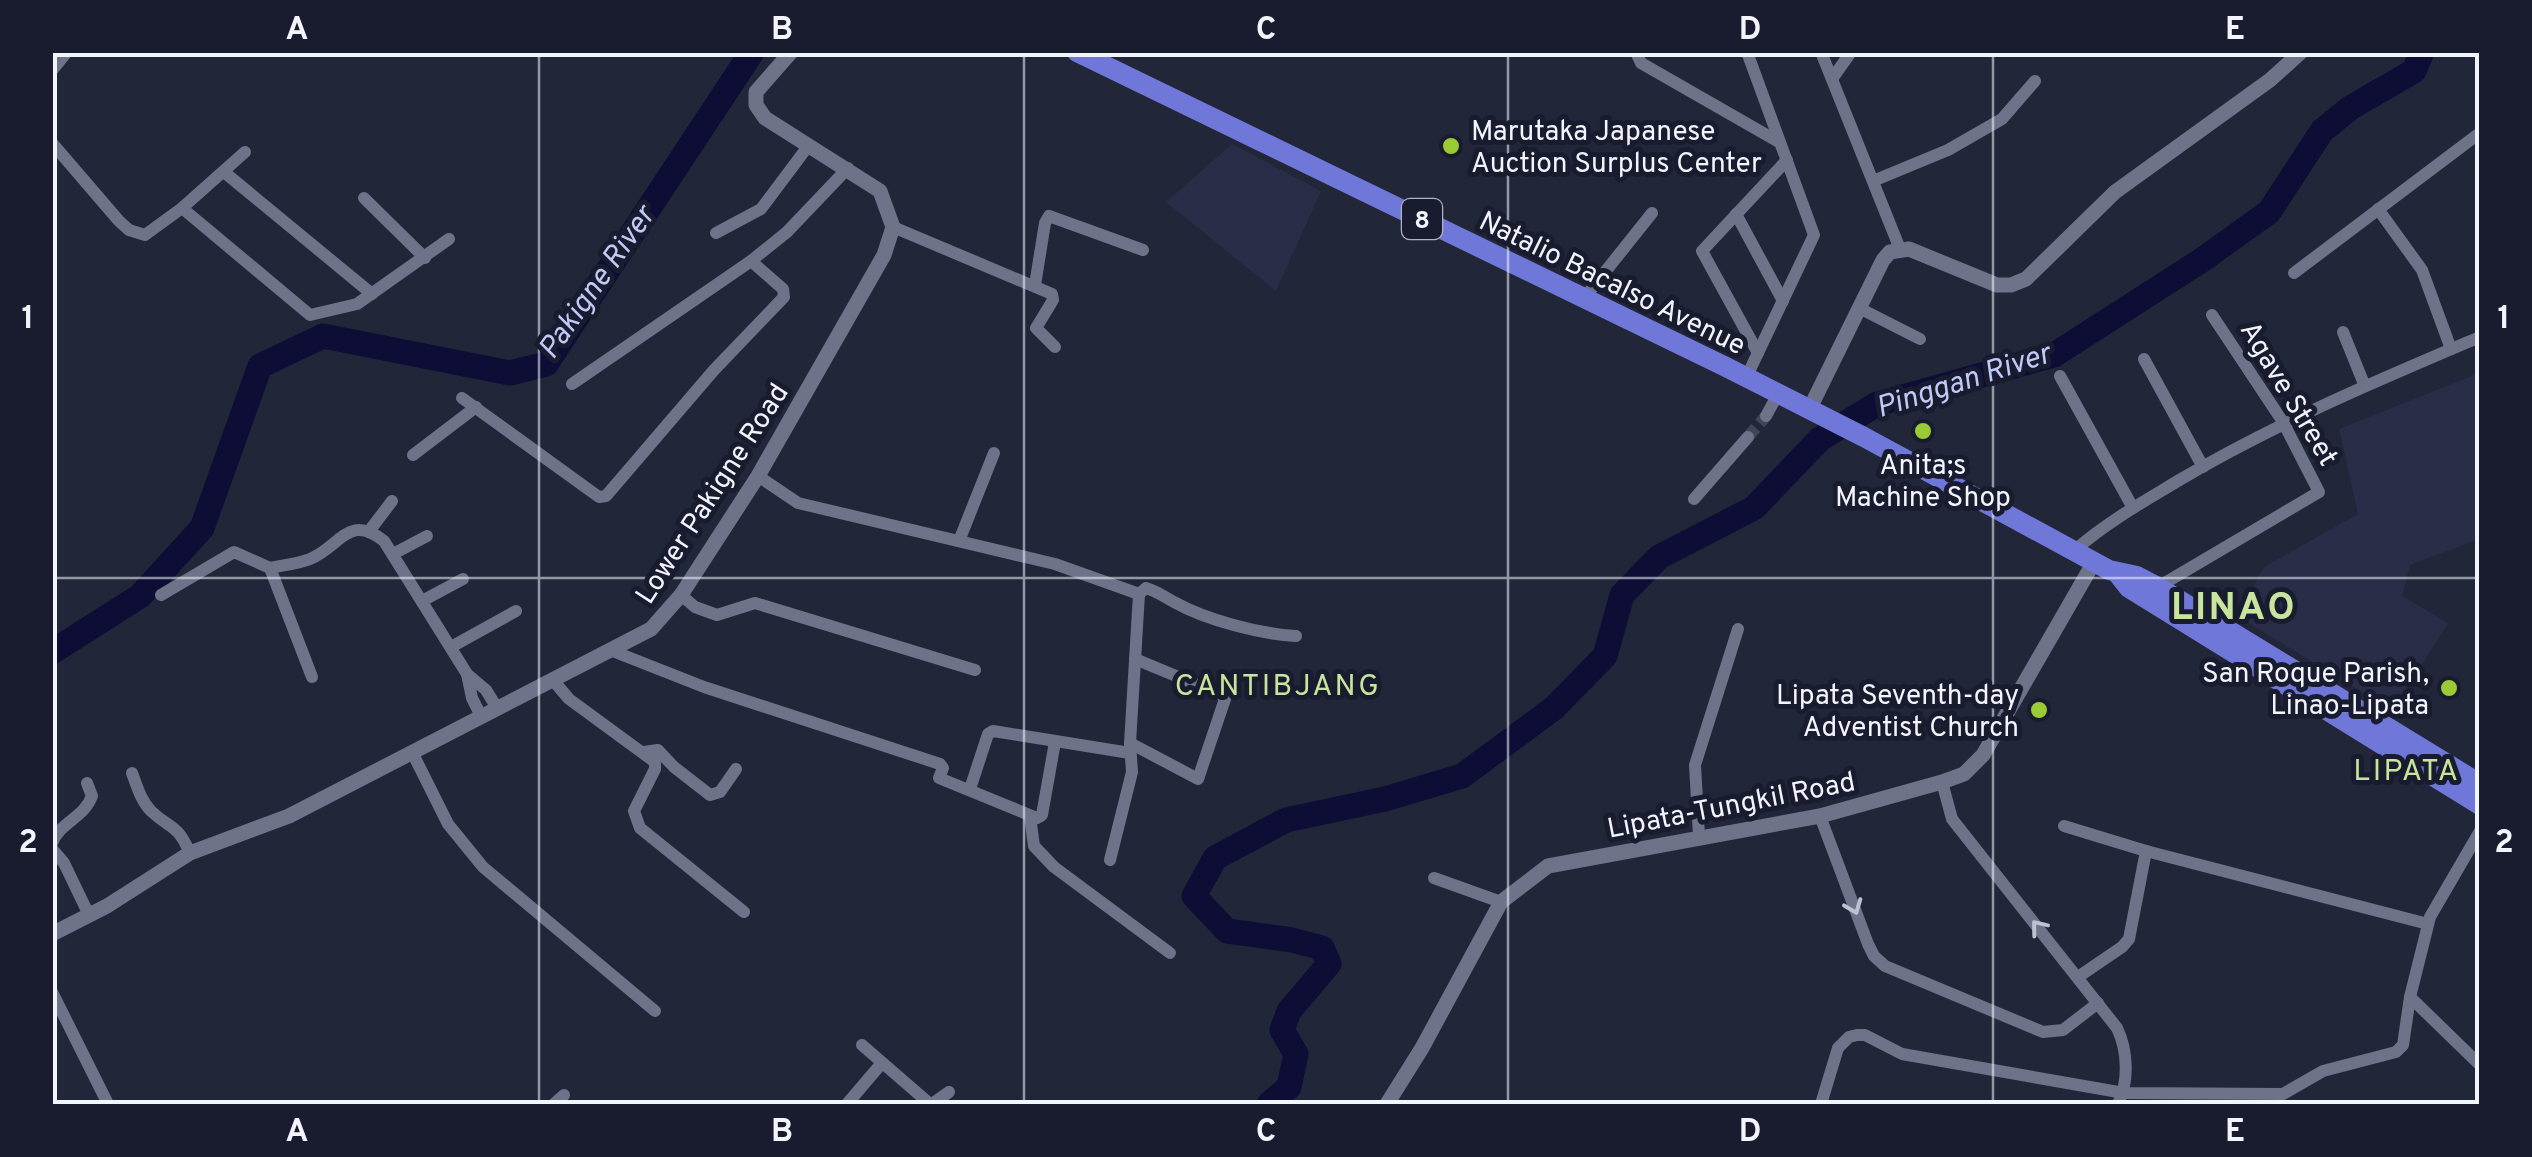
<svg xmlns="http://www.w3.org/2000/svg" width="2532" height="1157" font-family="Overpass,sans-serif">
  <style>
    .built { fill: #292d47 }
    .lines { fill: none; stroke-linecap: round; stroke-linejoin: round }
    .river { stroke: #0d0d36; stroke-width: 25 }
    .minor-tunnel { stroke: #414556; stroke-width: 12; stroke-dasharray: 12 6; stroke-linecap: butt }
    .minor { stroke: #6e738a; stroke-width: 12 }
    .tertiary { stroke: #6e738a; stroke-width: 15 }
    .trunk { stroke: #6f78d8; stroke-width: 20 }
    .oneway { stroke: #bec1cf }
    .grid { fill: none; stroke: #f3f5fd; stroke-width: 2.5; stroke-opacity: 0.55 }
    .poi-dot { fill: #9acb34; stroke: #191c2f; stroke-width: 4 }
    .labels { text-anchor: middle; stroke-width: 10; stroke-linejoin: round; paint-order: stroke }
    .shield { fill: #191c2f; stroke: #b2b4bf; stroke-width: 2.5 }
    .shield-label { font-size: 25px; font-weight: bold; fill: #f3f5fd }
    .poi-label { font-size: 28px; fill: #f3f5fd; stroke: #191c2f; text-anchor: end }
    .street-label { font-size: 28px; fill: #f3f5fd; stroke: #191c2f }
    .water-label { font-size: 30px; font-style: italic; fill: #c1caf7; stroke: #191c2f }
    .neighbourhood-label { font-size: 30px; letter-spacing: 2.5px; fill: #c8e59d; stroke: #191c2f }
    .district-label { font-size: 38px; font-weight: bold; letter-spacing: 2.5px; fill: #c8e59d; stroke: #191c2f }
    .neatline { fill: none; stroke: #f3f5fd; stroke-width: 4 }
    .grid-label { font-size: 32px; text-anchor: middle; font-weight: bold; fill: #f3f5fd }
  </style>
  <rect width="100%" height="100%" fill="#222639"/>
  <!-- built -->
  <g class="built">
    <path d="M1232 144 1321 191 1276 291 1166 202Z"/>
    <path d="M2479 373V539L2410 565 2402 596 2448 623 2393 711 2237 616 2264 567 2358 514 2339 429Z"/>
  </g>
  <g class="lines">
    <!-- river -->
    <g class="river">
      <path d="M52 652 140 596 202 528 260 366 323 336 510 373 546 364 752 52"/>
      <path d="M1269 1104 1289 1087 1296 1054 1282 1030 1289 1011 1329 964 1322 948 1292 940 1227 931 1194 896 1215 858 1286 820 1385 799 1462 776 1554 708 1605 656 1622 595 1659 557 1754 508 1820 439 1877 404 2054 355 2202 260 2269 212 2322 131 2350 108 2414 71 2422 52"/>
    </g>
    <!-- minor-tunnel -->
    <path class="minor-tunnel" d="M1748 437 1766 416"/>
    <!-- minor -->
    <g class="minor">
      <path d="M1636 52 1641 63 1779 142"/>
      <path d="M1821 52 1900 249"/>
      <path d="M1832 79 1851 52"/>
      <path d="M52 143 119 221 129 230 145 235 182 208 245 152"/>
      <path d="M224 172 372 294"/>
      <path d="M1873 181 1948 150 2002 119 2035 81"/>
      <path d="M364 198 425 258"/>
      <path d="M182 208 310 315 357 304 449 239"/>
      <path d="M2378 209 2422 270 2451 349"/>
      <path d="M1736 214 1783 301"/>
      <path d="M893 227 1052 294 1053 300 1036 328 1055 347"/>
      <path d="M716 233 761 209 809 145"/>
      <path d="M2294 273 2477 135"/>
      <path d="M1035 285 1045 223 1049 216 1143 250"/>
      <path d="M1585 297 1652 213"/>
      <path d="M1859 308 1920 339"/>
      <path d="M2343 332 2364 384"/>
      <path d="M1758 353 1702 251 1787 160"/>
      <path d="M2144 359 2203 467"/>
      <path d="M2060 376 2133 508"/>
      <path d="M1746 378 1814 235 1747 52"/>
      <path d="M572 384 751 261 787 232 848 168"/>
      <path d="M462 398 599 497 606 496 714 370 784 297 783 289 751 261"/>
      <path d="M1766 416 1778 394"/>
      <path d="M413 455 476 407"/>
      <path d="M758 476 798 503 1055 564 1139 594 1146 588C1157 591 1164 597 1174 602 1206 620 1260 634 1296 636"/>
      <path d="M1694 499 1748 437"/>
      <path d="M370 530 392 501"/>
      <path d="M959 541 994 453"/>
      <path d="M2075 550C2106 523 2141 503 2176 482 2276 423 2374 382 2480 337"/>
      <path d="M393 554 427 536"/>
      <path d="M2158 587 2319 492 2283 422 2212 315"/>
      <path d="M161 595 234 552 270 568"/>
      <path d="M681 595 695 607 717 615 755 603 975 670"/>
      <path d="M422 601 463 579"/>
      <path d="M451 647 516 611"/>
      <path d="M610 650 704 687 940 764 943 768 939 778 1037 818 1042 815 1055 742"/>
      <path d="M312 677 270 568C283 565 298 564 310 559 341 546 348 513 384 541L467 674"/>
      <path d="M552 679 569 699 655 762V769L634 811 640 828 744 912"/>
      <path d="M481 716 472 698 467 674 486 690 497 708"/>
      <path d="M1130 743 1198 779 1225 699 1222 695 1135 659"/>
      <path d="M412 752 448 824 483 867 655 1011"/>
      <path d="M644 752 658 750 674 767 710 795 720 792 736 769"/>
      <path d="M132 773C137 786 141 801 151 811 171 830 176 822 190 853"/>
      <path d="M1942 782 1952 819 2117 1028C2128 1051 2129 1082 2118 1104"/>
      <path d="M970 789 988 734 993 731 1130 753"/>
      <path d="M1030 816 1034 846 1054 867 1170 953"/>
      <path d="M1820 816 1868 944 1874 956 1885 966 2043 1032 2063 1030 2098 1003"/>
      <path d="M2064 826 2146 851 2428 924"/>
      <path d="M1699 836 1695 765 1738 629"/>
      <path d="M52 843C60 822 84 818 92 796L87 783"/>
      <path d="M52 849 64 863 89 915"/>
      <path d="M1110 860 1132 772 1130 743 1139 594"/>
      <path d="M1434 878 1501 902"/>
      <path d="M2078 977 2122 947 2129 939 2146 851"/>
      <path d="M52 992 108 1104"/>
      <path d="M2410 997 2480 1065"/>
      <path d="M862 1045 930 1104"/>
      <path d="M554 1104 564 1095"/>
      <path d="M847 1104 881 1064"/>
      <path d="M932 1104 949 1092"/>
      <path d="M1821 1104 1838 1048 1849 1037 1857 1035H1865L1902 1054 2124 1093 2283 1094 2323 1071 2396 1052 2403 1045 2410 997 2430 917 2480 831"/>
    </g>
    <!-- tertiary -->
    <g class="tertiary">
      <path d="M52 68 65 52"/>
      <path d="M1809 410 1883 260 1890 252 1909 249 1997 285H2011L2026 279 2115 192 2270 80 2301 52"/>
      <path d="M52 934 107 906 190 853 289 816 651 629 681 595 758 476 884 255 893 227 880 191 765 118 756 105V92L791 52"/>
      <path d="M1387 1104 1422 1048 1501 902 1548 866 1820 816 1942 782 1964 774 1983 755 2094 562"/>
    </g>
    <!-- trunk -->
    <g class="trunk">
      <path d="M1077 52 1724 366 1864 437 2109 570 2137 576 2158 587 2480 784"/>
      <path d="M2118 574 2129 588 2480 805"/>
    </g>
  </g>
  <!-- one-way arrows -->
  <defs><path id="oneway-chevron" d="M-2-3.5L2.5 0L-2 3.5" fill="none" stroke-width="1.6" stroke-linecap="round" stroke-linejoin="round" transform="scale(2.5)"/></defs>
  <g class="oneway">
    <use href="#oneway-chevron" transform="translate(1854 907) rotate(69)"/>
    <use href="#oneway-chevron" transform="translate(2038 927) rotate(-129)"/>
  </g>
  <!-- grid -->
  <path class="grid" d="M539 52V1104M1024 52V1104M1508 52V1104M1993 52V1104M52 578H2480"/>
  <!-- markers -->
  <g class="poi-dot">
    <circle cx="1451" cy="146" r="10"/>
    <circle cx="1923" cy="431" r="10"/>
    <circle cx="2449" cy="688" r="10"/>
    <circle cx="2039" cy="710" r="10"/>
  </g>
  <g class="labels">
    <!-- shield labels -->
    <rect class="shield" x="1402" y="199" width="40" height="40" rx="8"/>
    <g class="shield-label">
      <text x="1422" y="228">8</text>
    </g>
    <!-- poi labels -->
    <g class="poi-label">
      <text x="1471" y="140" text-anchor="start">Marutaka Japanese<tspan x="1471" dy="32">Auction Surplus Center</tspan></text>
      <text x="1923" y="474" text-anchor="middle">Anita;s<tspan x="1923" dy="32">Machine Shop</tspan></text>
      <text x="2429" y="682">San Roque Parish,<tspan x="2429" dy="32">Linao-Lipata</tspan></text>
      <text x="2019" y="704">Lipata Seventh-day<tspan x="2019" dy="32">Adventist Church</tspan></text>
    </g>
    <!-- street labels -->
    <g class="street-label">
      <text transform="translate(1613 282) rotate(26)" y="10">Natalio Bacalso Avenue</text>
      <text transform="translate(2290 393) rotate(59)" y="10">Agave Street</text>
      <text transform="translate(711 493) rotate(-57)" y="10">Lower Pakigne Road</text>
      <text transform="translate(1731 804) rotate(-11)" y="10">Lipata-Tungkil Road</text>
    </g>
    <!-- water labels -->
    <g class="water-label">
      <text transform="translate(596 282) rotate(-55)" y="10">Pakigne River</text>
      <text transform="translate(1963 380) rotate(-18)" y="10">Pinggan River</text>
    </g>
    <!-- neighbourhood labels -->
    <g class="neighbourhood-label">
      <text x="1278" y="695">CANTIBJANG</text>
      <text x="2407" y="780">LIPATA</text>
    </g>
    <!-- district labels -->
    <g class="district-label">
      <text x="2234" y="619">LINAO</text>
    </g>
  </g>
  <!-- border -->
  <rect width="2532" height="1157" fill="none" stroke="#191c2f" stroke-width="110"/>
  <rect x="55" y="55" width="2422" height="1047" class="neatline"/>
  <g class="grid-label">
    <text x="297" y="39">A</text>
    <text x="782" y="39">B</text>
    <text x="1266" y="39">C</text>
    <text x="1750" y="39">D</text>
    <text x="2235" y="39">E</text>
    <text x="28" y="328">1</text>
    <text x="2504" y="328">1</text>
    <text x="28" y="852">2</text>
    <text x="2504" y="852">2</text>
    <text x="297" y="1141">A</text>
    <text x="782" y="1141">B</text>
    <text x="1266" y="1141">C</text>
    <text x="1750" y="1141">D</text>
    <text x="2235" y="1141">E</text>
  </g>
</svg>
